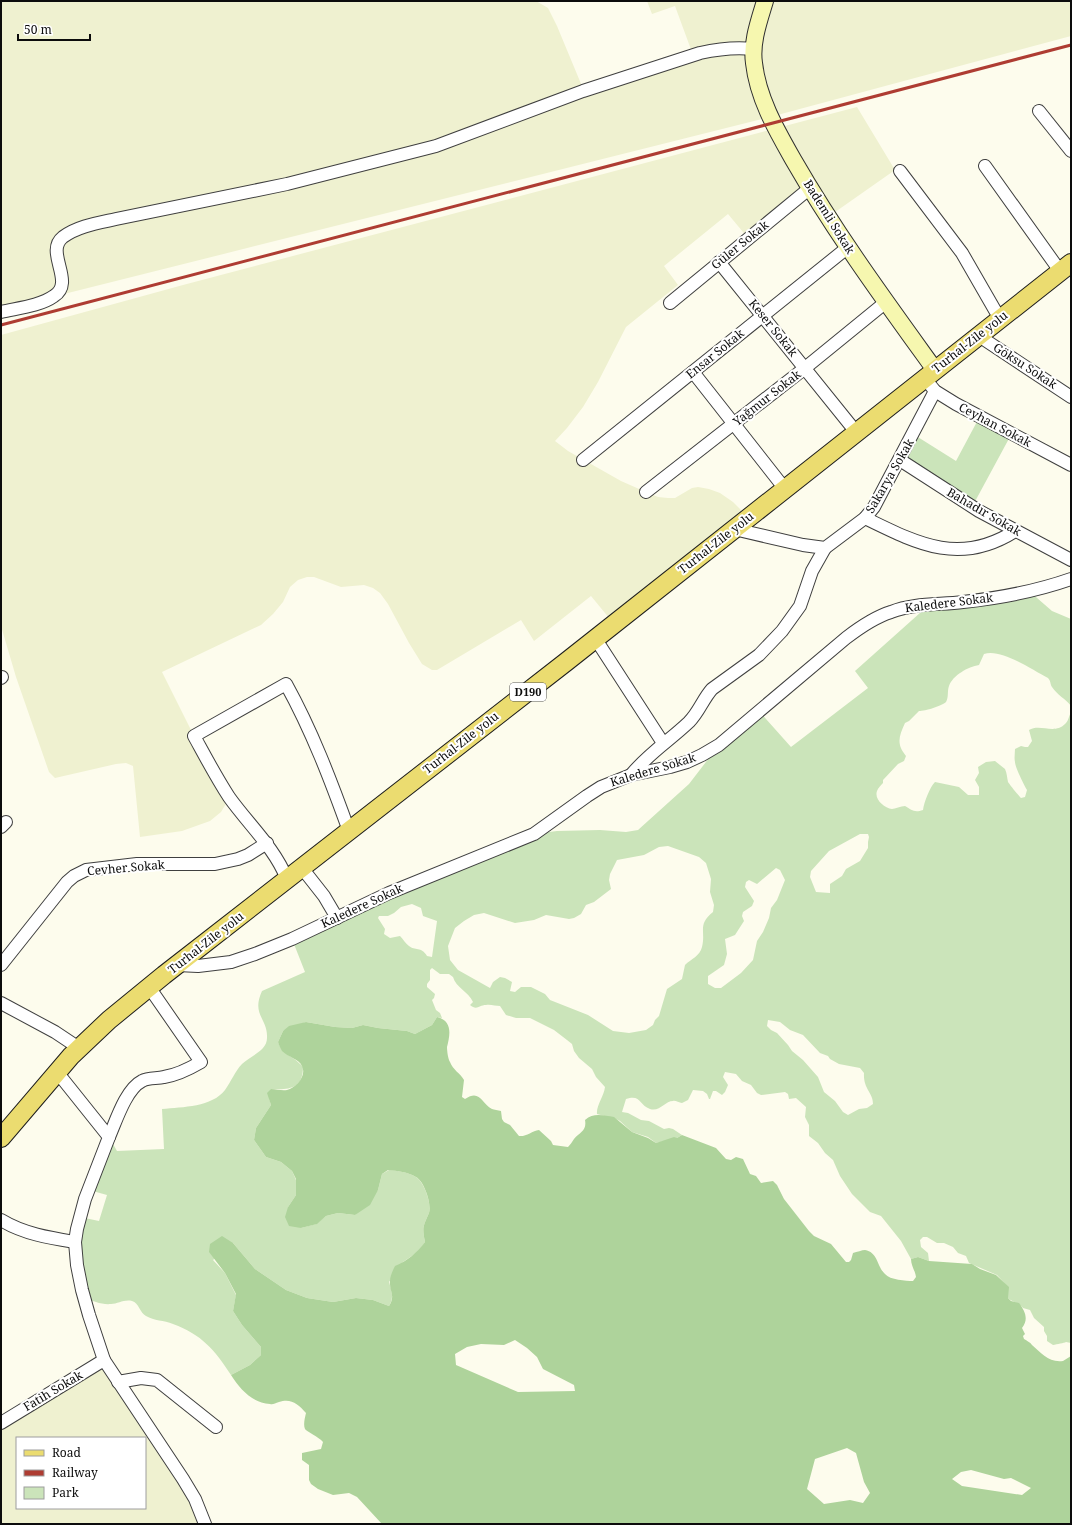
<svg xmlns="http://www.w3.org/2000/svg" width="1072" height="1525" font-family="'Noto Serif',serif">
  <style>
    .farmland { fill: #eff1d0; fill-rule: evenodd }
    .green { fill: #cbe4ba; fill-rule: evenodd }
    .forest { fill: #aed39b; fill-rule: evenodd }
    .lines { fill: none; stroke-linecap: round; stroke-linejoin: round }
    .street-casing { stroke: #3f3f3f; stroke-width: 14 }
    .secondary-casing { stroke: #2e2e2e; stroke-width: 18 }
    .primary-casing { stroke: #1d1d1d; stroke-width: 20 }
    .street { stroke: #fff; stroke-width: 12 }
    .secondary { stroke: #f6f7af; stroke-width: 16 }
    .primary { stroke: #ebdc70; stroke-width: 18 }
    .rail { stroke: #ae3c32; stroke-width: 3 }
    .labels { text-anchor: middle; stroke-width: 4; stroke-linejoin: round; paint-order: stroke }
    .shield { fill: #fff; stroke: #555; stroke-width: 1 }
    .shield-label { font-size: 11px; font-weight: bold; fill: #0c0c0c }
    .street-label { font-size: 12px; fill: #0c0c0c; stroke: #fff }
  </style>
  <rect width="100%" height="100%" fill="#fdfced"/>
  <!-- farmland -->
  <g class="farmland">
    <path d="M1 1H536L548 8 557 26 584 91 693 55 675 6 652 14 647 1H1071V36L770 117 56 296 1 312Z"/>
    <path d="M857 107 895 170 828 217 810 188 748 238 728 214 664 266 678 285 626 327 598 382 583 407 567 428 555 441 568 451 621 481 646 492 658 497 668 498H675L692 488 698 487 709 489 720 493 733 502 748 517 614 624 591 596 534 641 521 620 437 670H432L422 664 409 643 388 604 380 593 373 588 364 585 341 587 314 577H307L298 580 290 587 283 602 273 614 261 625 162 672 194 736 230 797 221 812 210 821 182 831 140 837 133 766 126 763 116 764 55 778 49 772 16 677 1 626V335L183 285Z"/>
    <path d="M104 1360 205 1524H1V1423ZM17 1438H145V1508H17Z"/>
  </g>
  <!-- green -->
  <g class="green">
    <path d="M980 416 1012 433 972 507 900 460 913 434 956 461Z"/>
    <path d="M1029 591 1052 611 1071 619V706C1066 699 1057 695 1052 687 1050 684 1051 681 1048 678 1032 670 1001 648 984 654L979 665C968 667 953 675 949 686 947 691 949 697 946 702 942 706 925 711 919 711L909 721 905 723C899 736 896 744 906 756L904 761 898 764 883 780V783C881 785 878 788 877 791 874 799 884 808 892 809 895 809 901 806 905 806 912 810 914 813 923 810 924 802 930 787 935 782L959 787 968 795H979V787L975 780 979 773 978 767 986 762 995 761 1005 769C1007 773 1007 778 1008 782 1010 785 1018 795 1021 798L1025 797 1027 790C1024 785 1015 767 1015 762 1014 758 1015 753 1015 749L1021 746 1025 747H1028L1032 741 1029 730C1040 723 1054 735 1065 724 1068 722 1069 716 1071 712V1343L1066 1342C1064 1343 1057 1344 1053 1345L1047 1341V1336L1044 1331V1327L1034 1318 1030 1310 1023 1308C1019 1302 1013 1303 1008 1298V1287L997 1275 969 1263 966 1256 958 1253 953 1247 944 1243H937L927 1237H923L920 1240 921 1247 928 1253 929 1261 918 1257 911 1259 901 1241 881 1216 870 1212 852 1194 840 1176 833 1160 825 1153 818 1143 809 1136V1125L805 1117 806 1107 796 1098 789 1099 788 1094 785 1092 761 1095 757 1093 751 1085 742 1081 736 1074 725 1072 723 1077 728 1085 725 1092 722 1095 716 1091H713L710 1099H709L707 1094 703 1091 693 1090 688 1100 682 1103C679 1103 675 1100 673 1101 665 1101 660 1112 650 1109 639 1105 641 1094 626 1099L622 1112 628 1113 641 1120 649 1121 664 1129 669 1128 673 1129 682 1135 677 1138 656 1143 648 1137 632 1132 620 1121 612 1117H608L597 1114C596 1106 604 1096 605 1087L596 1077 592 1069 579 1058 574 1051 572 1044 567 1040 554 1030 530 1018H516L506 1015 500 1006C496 1006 490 1004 486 1005 479 1005 477 1011 470 1005L473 1002C468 991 456 988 453 977L449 974H440L432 968 430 970V980L427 984V987L435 994 434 998 432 1000 436 1010 440 1013 442 1018 437 1017 432 1025 415 1034 407 1031 378 1028 363 1025 352 1028 335 1027 306 1022 283 1031 278 1042C285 1057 294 1056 303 1067 303 1089 289 1090 271 1089L269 1098 271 1105 256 1128 254 1140 266 1157 281 1162 292 1171 296 1180V1195L288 1207 301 1228 316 1224 326 1216 338 1213 355 1215 378 1190 382 1174 389 1170C397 1171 408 1172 416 1177 424 1182 432 1204 429 1213 423 1227 422 1227 425 1242L419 1251 403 1262 389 1282C392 1291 394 1298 389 1306L373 1300 356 1298 333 1302 307 1298 286 1290 255 1269 233 1243 213 1260 225 1273 236 1295 233 1311 242 1325 261 1347V1355L250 1365 231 1375C214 1349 202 1335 173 1324 164 1320 154 1321 146 1316 140 1313 139 1303 132 1301 124 1299 118 1304 111 1304 102 1305 93 1301 84 1298L82 1290 80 1217 99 1221 107 1195 89 1190 109 1137 117 1151 164 1149 162 1109C183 1107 212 1107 225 1090 231 1082 235 1071 242 1064 250 1056 267 1051 267 1038 268 1018 251 1015 262 991L305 972 292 939 534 834 557 831 600 830 626 832 638 830 689 784 719 745 759 711 791 747 868 688 855 671 930 604ZM860 834H868L869 837 868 842V848L860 861 846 869 842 876 830 884V893L816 892 810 877 811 871 829 851ZM668 846 699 857 706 863 711 879 710 892 714 905 713 912C697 925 706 931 702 947 700 956 691 959 685 965L682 979 667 989 659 1016 655 1020 653 1025 646 1030 629 1033 613 1031 588 1015 550 1000 545 994 531 987H521L515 992 510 991 512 982 505 978 500 977 493 982 490 988 458 970 450 960 448 946 455 928 464 921 474 915 484 913 515 923 534 920 546 915 569 919 574 918 581 914 586 905 594 902 611 889 609 880 610 874 617 860 644 855 659 847ZM776 868 780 870 785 880 777 900 771 908 769 918 763 932 757 941 753 960 741 973 721 988H715L708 984V976L724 965 727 954 725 939 735 935 744 921 742 916 743 912 752 906 754 901 745 887 746 882 749 880 757 884ZM412 904 421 908 423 916 437 921 432 957 427 956C421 946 415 951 409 946 406 944 403 939 400 936L390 938 384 934 385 929 378 918 379 916H388L394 913 401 907ZM768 1020 780 1022 790 1030 803 1035 820 1053 828 1056 830 1059 839 1064 860 1068 864 1073C863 1089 873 1092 873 1104L867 1108 859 1109 848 1115 843 1112 835 1101 824 1092 818 1077 803 1060 792 1051 788 1045 777 1033 771 1030 767 1026Z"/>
  </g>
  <!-- forest -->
  <path class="forest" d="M437 1017C453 1021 450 1035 447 1047 447 1051 448 1059 450 1062 453 1070 460 1073 464 1080L462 1097 465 1099C480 1089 481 1103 492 1109 494 1110 498 1110 501 1111L502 1119 504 1122 510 1125 519 1136C526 1137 532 1131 539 1130L551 1141 553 1145 568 1147C570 1145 572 1142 574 1139 580 1132 587 1131 585 1120 594 1112 604 1116 614 1117L632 1132 648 1138 656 1143 674 1137 677 1138 682 1135 716 1148 726 1159 731 1160 736 1157 743 1159 750 1174 756 1176 761 1183 773 1181 777 1185 784 1199 809 1231 814 1236 831 1244 846 1262H849L851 1260 853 1253C857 1252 862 1250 865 1250 878 1252 877 1267 885 1274 890 1280 906 1281 913 1281L916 1277C915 1270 911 1266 911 1259L918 1257 929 1261 972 1264 980 1269 996 1275 1009 1287 1008 1298 1011 1301 1019 1303C1025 1311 1029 1319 1022 1328L1025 1334 1023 1336 1024 1339C1027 1341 1030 1342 1032 1345 1041 1353 1049 1363 1063 1361L1071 1356V1524H382L357 1497 349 1493 333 1495 318 1489 311 1484 309 1480V1465L302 1460V1453L321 1449 323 1442C319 1437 306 1431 305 1429 303 1425 305 1417 306 1413 298 1404 291 1398 279 1402 275 1403 273 1405 270 1404 252 1403 240 1389 231 1375L250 1365 261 1355V1347L242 1325 233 1311 236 1294 225 1273 209 1252 210 1244 222 1236 233 1243 255 1269 286 1290 307 1298 333 1302 356 1298 373 1300 389 1306C396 1295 389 1291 390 1281 390 1276 393 1270 395 1266 407 1261 417 1253 425 1242 422 1227 423 1227 429 1213 432 1204 424 1181 416 1177 408 1172 397 1171 388 1170L382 1174 378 1190 370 1205 355 1215 338 1213 326 1216 317 1224 301 1228 289 1226 285 1217 288 1207 296 1195V1179L292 1171 281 1162 266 1157 254 1140 256 1128 271 1105 267 1093 271 1089C276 1089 282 1091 287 1090 296 1088 307 1076 302 1066 299 1059 288 1057 282 1051 281 1049 279 1045 278 1042L283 1031 289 1026 306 1022 335 1027 352 1028 363 1025 378 1028 407 1031 415 1034 432 1025ZM515 1340 527 1348 537 1357 543 1369 574 1385 575 1391 518 1392 456 1365 455 1354 467 1347 481 1344 504 1345ZM847 1448 856 1453 864 1482 870 1493 863 1503 850 1500 824 1504 807 1489 815 1459ZM971 1470 1004 1479 1011 1478 1031 1488 1022 1495 962 1486 952 1479 961 1472Z"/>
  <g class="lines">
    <defs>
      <g id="street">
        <path d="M1039 111 1071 151"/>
        <path d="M985 166 1060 271"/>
        <path d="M900 171 962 253 1000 319"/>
        <path d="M719 262 856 432"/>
        <path d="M670 303 810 188"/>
        <path d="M1 312C18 308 40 306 54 296 76 282 44 252 63 237 78 226 98 223 116 219L287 184 436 146 583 91 700 53C718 49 735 47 753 49"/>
        <path d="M979 336 1071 397"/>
        <path d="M693 372 785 489"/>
        <path d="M931 386 935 391 956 404 1071 465"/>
        <path d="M583 460 847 248"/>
        <path d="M900 460 979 511 1071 560"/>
        <path d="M646 492 805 368 886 302"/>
        <path d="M865 518C918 544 960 566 1015 531"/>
        <path d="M734 529 803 545 825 548 865 518 874 507 935 391"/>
        <path d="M595 638 663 743"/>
        <path d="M1 678 2 677"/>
        <path d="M631 775C648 754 669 741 689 722 699 712 703 699 712 689L759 655 782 631 800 606 812 571 825 548"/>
        <path d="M1 827 6 822"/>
        <path d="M302 868 324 896 337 918"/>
        <path d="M287 879C274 847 249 825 229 797 216 777 205 756 194 736L286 684C312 731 331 781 349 831"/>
        <path d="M1 965 67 882 74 876 86 870 137 864H215L238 859 248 855 267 843"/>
        <path d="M177 965 198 966 231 962 255 954 292 939 389 893 534 834 587 796 601 787 631 775 670 767 687 762 702 755 719 745 846 638C859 628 875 617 891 612 914 603 939 605 963 602 1000 598 1037 591 1071 579"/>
        <path d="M1 1003 55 1032 79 1048"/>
        <path d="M57 1072 109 1137 85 1199 77 1229 75 1242 77 1265 82 1290 89 1315 104 1360 183 1479 195 1499 205 1524"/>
        <path d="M109 1137C116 1121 126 1089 142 1081 149 1077 157 1079 164 1077 177 1075 189 1069 201 1062L149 987"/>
        <path d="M1 1220C24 1234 50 1238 75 1242"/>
        <path d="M118 1382 141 1378 157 1380 216 1427"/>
        <path d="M1 1423 104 1360"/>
      </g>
      <path id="secondary" d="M765 1C759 21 751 43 754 63 758 99 777 131 794 161 836 234 886 302 935 370"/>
      <path id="primary" d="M1 1138 71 1056 109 1020 164 975 566 662 1071 263"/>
    </defs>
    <!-- street casing -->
    <use href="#street" class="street-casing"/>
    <!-- secondary casing -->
    <use href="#secondary" class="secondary-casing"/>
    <!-- primary casing -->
    <use href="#primary" class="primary-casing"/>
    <!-- street -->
    <use href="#street" class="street"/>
    <!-- secondary -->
    <use href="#secondary" class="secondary"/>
    <!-- primary -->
    <use href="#primary" class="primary"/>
    <!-- rail -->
    <path class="rail" d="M1 325 1071 45"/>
  </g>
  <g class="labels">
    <!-- shield labels -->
    <rect class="shield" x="510" y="683" width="36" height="18" rx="3"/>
    <g class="shield-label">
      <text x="528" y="696">D190</text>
    </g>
    <!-- street labels -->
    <g class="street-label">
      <text transform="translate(829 217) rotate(58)" y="4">Bademli Sokak</text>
      <text transform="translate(740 245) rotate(-39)" y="4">Güler Sokak</text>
      <text transform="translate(773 328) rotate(51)" y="4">Keser Sokak</text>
      <text transform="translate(970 342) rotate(-38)" y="4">Turhal-Zile yolu</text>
      <text transform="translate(715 354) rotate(-39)" y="4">Ensar Sokak</text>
      <text transform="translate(1025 366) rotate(33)" y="4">Göksu Sokak</text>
      <text transform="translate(767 398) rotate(-38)" y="4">Yağmur Sokak</text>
      <text transform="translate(995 425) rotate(28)" y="4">Ceyhan Sokak</text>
      <text transform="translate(890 476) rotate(-60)" y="4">Sakarya Sokak</text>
      <text transform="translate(984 512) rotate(30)" y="4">Bahadır Sokak</text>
      <text transform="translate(716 543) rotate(-38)" y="4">Turhal-Zile yolu</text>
      <text transform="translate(949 603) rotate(-7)" y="4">Kaledere Sokak</text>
      <text transform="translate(461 743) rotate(-38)" y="4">Turhal-Zile yolu</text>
      <text transform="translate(653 770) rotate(-17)" y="4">Kaledere Sokak</text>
      <text transform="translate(126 868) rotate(-5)" y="4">Cevher Sokak</text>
      <text transform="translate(362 906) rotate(-25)" y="4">Kaledere Sokak</text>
      <text transform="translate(206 943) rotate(-38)" y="4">Turhal-Zile yolu</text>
      <text transform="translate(53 1391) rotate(-31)" y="4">Fatih Sokak</text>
    </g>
  </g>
  <!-- border -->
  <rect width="1072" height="1525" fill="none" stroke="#0c0c0c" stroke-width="4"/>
  <!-- legend -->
  <rect x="16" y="1437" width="130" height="72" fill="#ffffff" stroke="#9e9e9e"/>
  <rect x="24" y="1450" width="20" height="6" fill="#ebdc70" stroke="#9e9e9e"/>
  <text x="52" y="1457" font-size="12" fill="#0c0c0c">Road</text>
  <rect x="24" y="1470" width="20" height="6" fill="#ae3c32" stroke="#9e9e9e"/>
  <text x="52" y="1477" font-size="12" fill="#0c0c0c">Railway</text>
  <rect x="24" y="1487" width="20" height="12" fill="#cbe4ba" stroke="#9e9e9e"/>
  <text x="52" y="1497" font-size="12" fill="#0c0c0c">Park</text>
  <!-- scale -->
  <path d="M18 34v6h72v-6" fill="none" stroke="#0c0c0c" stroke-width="2"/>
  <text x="24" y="34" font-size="12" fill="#0c0c0c" stroke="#ffffff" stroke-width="3" paint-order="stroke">50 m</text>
</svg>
